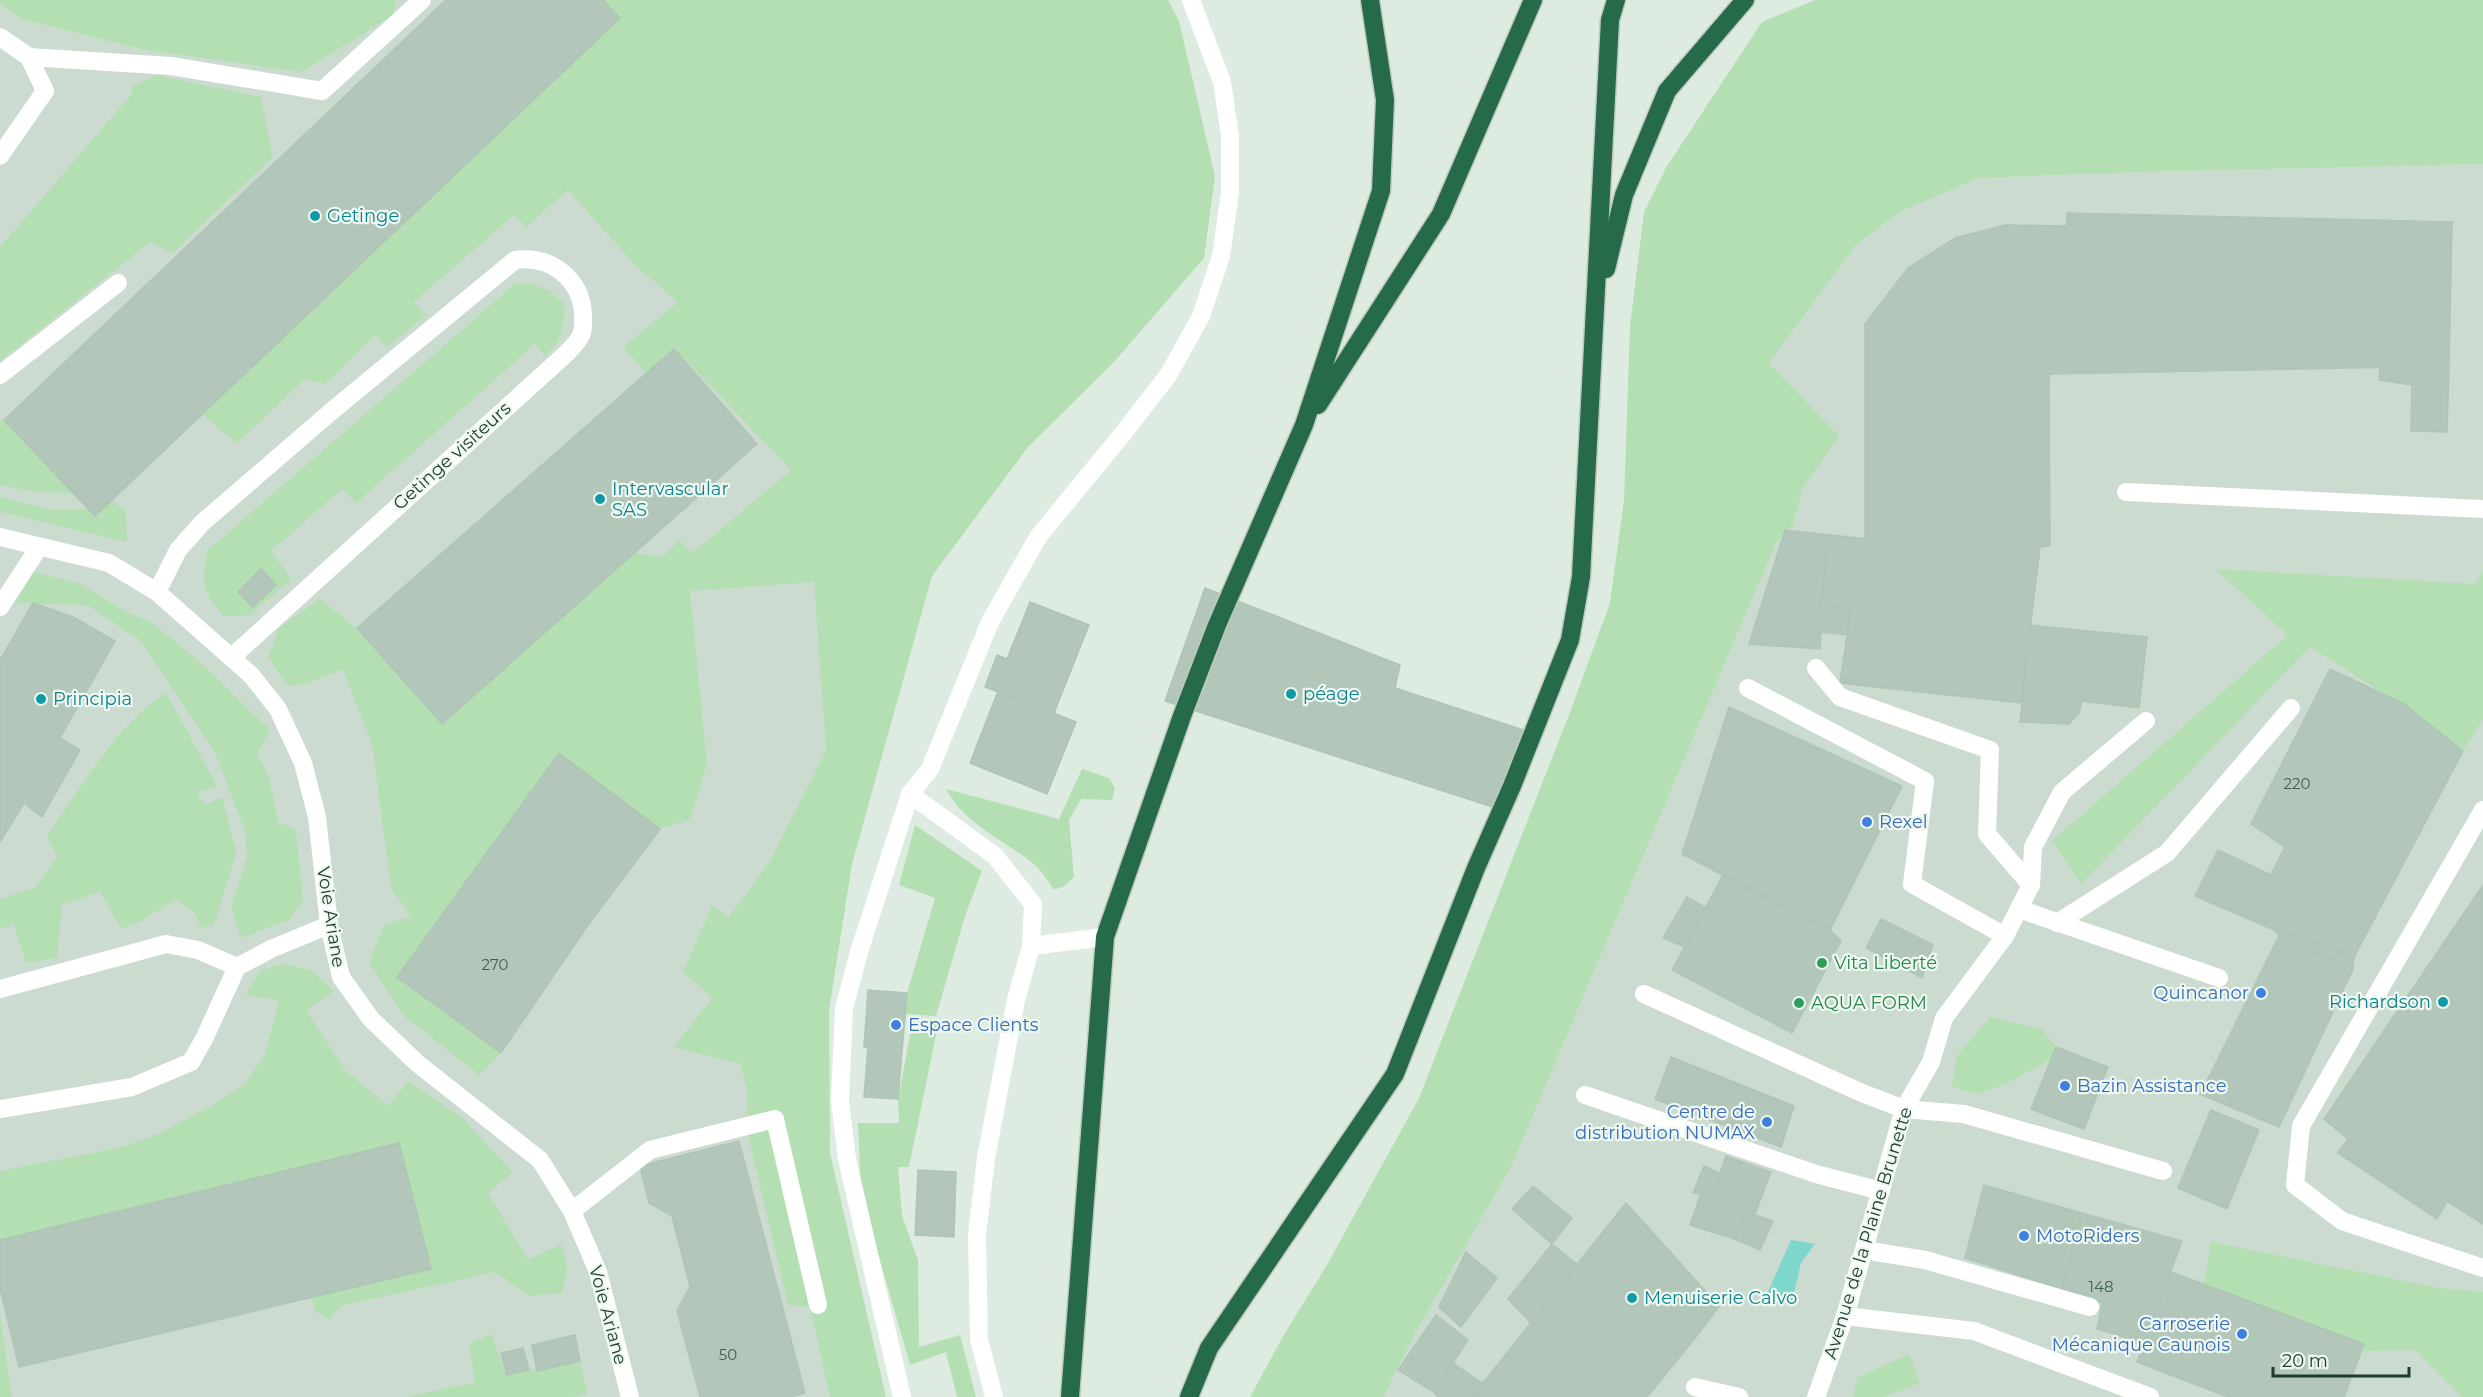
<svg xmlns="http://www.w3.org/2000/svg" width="2483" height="1397" font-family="Montserrat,sans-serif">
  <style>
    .built { fill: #cbdbcf }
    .green { fill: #b4dfb3 }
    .water { fill: #7ed7cb }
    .building { fill: #b2c6b9; stroke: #afc5b6; stroke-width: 1.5 }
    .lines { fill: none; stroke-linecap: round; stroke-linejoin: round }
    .highway-casing { stroke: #c0c8c4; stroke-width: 21 }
    .minor { stroke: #fff; stroke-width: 18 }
    .highway { stroke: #266b49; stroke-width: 18 }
    .culture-dot { fill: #0f9aa8; stroke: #eef8f0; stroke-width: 2 }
    .shop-dot { fill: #3f7fe0; stroke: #eef8f0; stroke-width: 2 }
    .leisure-dot { fill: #2e9e5b; stroke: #eef8f0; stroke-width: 2 }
    .labels { text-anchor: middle; stroke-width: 4.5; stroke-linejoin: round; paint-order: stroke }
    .number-label { font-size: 15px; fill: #425e4e }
    .culture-label { font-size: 18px; fill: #0d838f; stroke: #eef8f0; text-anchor: start }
    .street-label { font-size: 18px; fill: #1d3c2b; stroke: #eef8f0 }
    .shop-label { font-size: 18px; fill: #366cbe; stroke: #eef8f0; text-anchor: start }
    .leisure-label { font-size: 18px; fill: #27864d; stroke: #eef8f0; text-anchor: start }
  </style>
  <rect width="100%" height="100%" fill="#ddebe1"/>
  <!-- built -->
  <g class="built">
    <path d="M0 0H644L806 419 826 750 770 861 853 1397H0Z"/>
    <path d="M2483 164V1397H1380L1389 1377 1511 1167 1776 543 1793 525 1803 488 1838 436 1769 363 1857 244 1900 212 1979 178 2143 172Z"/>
  </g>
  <!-- green -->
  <g class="green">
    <path d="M0 0H396L393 15 302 72 140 49 22 19 0 3Z"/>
    <path d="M603 0H1168L1179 21 1215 176 1204 258 1114 362 1028 447 932 576 852 864 829 1010 830 1153 886 1397H830L810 1307 788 1305 747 1130V1089L740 1063 674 1047 712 998 683 972 712 906 729 917 770 861 826 750 814 582 690 591 707 764 690 819 660 829 558 754 398 977 501 1053 479 1075 404 1016 369 962 384 925 411 916 391 888 372 744 343 669 306 684 288 686 268 657 279 628 320 599 357 628 442 724 634 553 662 557 679 540 693 553 791 470 675 349 647 374 623 347 678 302 637 267 568 190 526 227 514 215 414 302 426 315 387 347 375 335 326 384 305 379 237 443 202 414 620 18Z"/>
    <path d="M1815 0H2483V164L2143 172 1979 178 1900 212 1857 244 1769 363 1839 436 1803 488 1793 525 1776 543 1511 1167 1415 1333 1383 1397H1250L1282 1338 1327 1265 1419 1098 1572 707 1610 603 1624 500 1630 327 1644 212 1667 166 1762 22Z"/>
    <path d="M156 75 261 97 273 157 172 253 150 242 0 361V247L132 94V87Z"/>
    <path d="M530 283 550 291 565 304C563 327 563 340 545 356L535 344 356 503 342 489 271 551 291 579 250 615 224 616C200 590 203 585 207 551L515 284Z"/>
    <path d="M0 420H4L74 493 36 492 0 485Z"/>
    <path d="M0 497 48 509 89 510 111 500 126 511 127 542 0 512Z"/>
    <path d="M2215 569 2475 584 2483 572V719L2463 751 2404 704 2386 695 2310 647 2081 884 2052 841 2288 635Z"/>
    <path d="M33 572 80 584 125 611 154 624 204 666 270 730 257 754 269 777 278 822 296 830 303 901 290 919 241 938 231 906 247 858 245 831 215 752 141 641 87 605 15 603Z"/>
    <path d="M166 693 217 786 197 792 205 805 222 797 236 853 214 925 201 928 194 912 176 899 141 921 121 929 100 891 62 905 57 958 26 963 13 923 0 930V899L35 888 57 856 47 836C82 787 115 726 166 693Z"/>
    <path d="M1082 769 1109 778 1115 788 1112 800 1081 799 1069 820 1074 877 1064 886 1054 890C1048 881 1042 871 1034 864 1003 839 965 825 946 789L1059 819Z"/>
    <path d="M915 825 982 871 965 916 936 1016 905 1014 907 993 935 898 899 885Z"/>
    <path d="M283 963 312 971 334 991 306 1010 345 1070 388 1106 408 1081 461 1117 513 1172 488 1193 528 1260 561 1244 567 1266 562 1293 530 1296 495 1272 340 1306 330 1320 316 1312 311 1298 431 1269 399 1143 0 1240V1171L123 1147 158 1134 211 1106 245 1084 265 1054 279 1001 245 994 261 971Z"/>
    <path d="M1990 1017 2042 1029 2056 1047 2050 1060 2005 1084 1977 1094 1952 1087 1957 1056Z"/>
    <path d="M913 1019 938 1025 909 1167H898L902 1216 918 1260 919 1347 960 1335 976 1397H957L946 1352 910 1365 861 1194 858 1123H899L898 1099Z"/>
    <path d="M2211 1242 2439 1288 2483 1292V1397H2462L2415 1350 2362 1351 2364 1344 2204 1284Z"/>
    <path d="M0 1315 12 1397H0Z"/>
    <path d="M491 1334 507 1375 580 1361 587 1394 573 1397H407L475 1382 469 1344Z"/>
    <path d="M1909 1354 1920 1383 1884 1397H1853L1857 1378Z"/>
  </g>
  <!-- water -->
  <path class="water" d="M1791 1240 1815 1244 1801 1263 1792 1301 1767 1294Z"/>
  <!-- building -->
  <g class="building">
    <path d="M446 0H603L620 18 95 516 4 420Z"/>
    <path d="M2067 213 2452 222 2449 366 2049 374 2050 546 2040 547 2039 556 1865 540V324L1908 268 1955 238 2005 225 2067 226Z"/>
    <path d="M674 349 757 444 442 724 357 628Z"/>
    <path d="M2449 366 2447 432 2411 431 2412 385 2379 380 2380 367Z"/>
    <path d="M1785 530 1829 535 1821 607 1851 609 1848 635 1821 632 1820 649 1749 644Z"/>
    <path d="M1829 535 2039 556 2021 703 1840 683 1851 609 1821 607Z"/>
    <path d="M261 569 276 585 253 607 238 592Z"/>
    <path d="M1205 588 1400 665 1395 688 1533 733 1502 810 1165 701Z"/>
    <path d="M1030 602 1089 625 1054 713 985 687 997 655 1007 659Z"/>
    <path d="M33 603 73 617 115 641 60 738 80 750 42 817 24 803 0 842V660Z"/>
    <path d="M2030 625 2147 637 2139 708 2082 701 2079 713 2069 724 2020 722Z"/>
    <path d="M2330 669 2404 704 2463 751 2354 957 2274 930 2195 896 2218 850 2271 875 2285 847 2251 824Z"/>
    <path d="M998 691 1076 722 1047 794 970 763Z"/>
    <path d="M1729 707 1902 786 1830 930 1682 854Z"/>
    <path d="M559 753 660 829 588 925 501 1053 397 977Z"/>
    <path d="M1723 875 1830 930 1841 941 1792 1033 1672 970Z"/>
    <path d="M2483 885V1224L2447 1201 2437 1219 2338 1153 2348 1139 2324 1119Z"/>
    <path d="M1687 897 1706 908 1685 947 1663 938Z"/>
    <path d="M1881 919 1933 945 1922 978 1866 948Z"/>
    <path d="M2274 930 2354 957 2353 969 2279 936Z"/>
    <path d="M2279 936 2353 969 2279 1127 2228 1106 2239 1085 2213 1069Z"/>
    <path d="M868 990 907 993 898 1099 864 1097 868 1047H864Z"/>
    <path d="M2056 1047 2108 1067 2084 1129 2031 1109Z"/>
    <path d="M1671 1057 1794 1106 1781 1147 1655 1099Z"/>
    <path d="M2213 1069 2239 1085 2228 1106 2200 1094Z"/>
    <path d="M2211 1110 2259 1130 2227 1209 2178 1188Z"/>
    <path d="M739 1141 805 1393 790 1397H700L677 1310 690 1287 672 1216 649 1203 640 1166Z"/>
    <path d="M399 1143 431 1269 19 1367 0 1288V1240Z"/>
    <path d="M1726 1156 1771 1172 1755 1214 1746 1212 1735 1239 1690 1225 1701 1193 1712 1196Z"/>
    <path d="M1704 1166 1721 1174 1712 1196 1693 1193Z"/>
    <path d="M918 1170 956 1172 954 1237 915 1235Z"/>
    <path d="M1984 1185 2082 1213 2062 1289 1965 1258Z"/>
    <path d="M1533 1186 1572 1218 1552 1244 1512 1209Z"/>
    <path d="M1626 1203 1719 1306 1700 1332 1647 1397H1472Z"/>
    <path d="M1746 1212 1773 1221 1760 1250 1735 1239Z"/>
    <path d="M2082 1213 2182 1241 2144 1343 2097 1329 2102 1303 2062 1289Z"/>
    <path d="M1552 1244 1578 1265 1531 1323 1508 1299Z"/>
    <path d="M1466 1252 1497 1278 1461 1327 1439 1307Z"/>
    <path d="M2171 1272 2364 1344 2344 1397H2228L2137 1362Z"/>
    <path d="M1436 1315 1468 1340 1434 1392 1398 1370Z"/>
    <path d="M575 1335 580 1361 537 1371 532 1345Z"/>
    <path d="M523 1348 529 1370 507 1375 501 1353Z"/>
    <path d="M1453 1363 1483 1384 1472 1397H1438L1434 1392Z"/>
  </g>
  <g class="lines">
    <defs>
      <g id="highway">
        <path d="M1606 269 1624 195 1667 91 1745 0"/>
        <path d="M1318 405 1441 214 1533 0"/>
        <path d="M1070 1397 1105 937 1182 716 1217 625 1304 425 1381 191 1385 100 1370 0"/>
        <path d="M1189 1397 1209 1348 1395 1074 1476 868 1512 786 1570 640 1581 577 1610 20 1616 0"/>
      </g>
    </defs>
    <!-- highway casing -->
    <use href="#highway" class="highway-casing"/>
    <!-- minor -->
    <g class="minor">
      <path d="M0 37 29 57 45 91 0 156"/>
      <path d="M29 57 171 66 322 91 422 0"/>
      <path d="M0 375 118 283"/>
      <path d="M2126 492 2483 509"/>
      <path d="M0 537 109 563 157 592 251 675 278 709 303 763 317 817 329 925 341 977 371 1019 417 1063 540 1160 572 1211 598 1272 630 1397"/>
      <path d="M157 592 178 550 202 523 333 410 515 260C550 255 581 278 583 314 583 322 584 331 580 337 577 343 572 347 568 352L232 657"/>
      <path d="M0 607 39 547"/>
      <path d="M1816 668 1840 697 1990 750 1987 834 2031 885"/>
      <path d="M1748 688 1925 781 1912 884 2005 936"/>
      <path d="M910 794 995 856 1033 904 1031 946"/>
      <path d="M2483 810 2301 1126 2295 1185 2342 1221 2483 1268"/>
      <path d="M2019 909 2219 978"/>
      <path d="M2057 923 2167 853 2291 708"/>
      <path d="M0 989 166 944 198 950 237 967"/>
      <path d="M1644 994 1862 1093 1904 1109 1964 1114 2163 1171"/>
      <path d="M1585 1095 1816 1174 1881 1191"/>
      <path d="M0 1109 132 1087 191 1062 204 1039 237 967 271 949 329 925"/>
      <path d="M572 1211 650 1150 775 1119 818 1305"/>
      <path d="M1864 1250 1925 1260 2090 1307"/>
      <path d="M1845 1316 1974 1331 2150 1397"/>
      <path d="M1695 1387 1739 1397"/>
      <path d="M902 1397 847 1159 840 1101 844 1009 859 952 910 794 930 769 990 622 1038 537 1125 431 1169 374 1201 316 1221 256 1230 193V135L1222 82 1191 0"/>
      <path d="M994 1397 979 1339 977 1235 986 1158 1016 1000 1031 946 1105 937"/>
      <path d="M1816 1397 1845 1316 1904 1109 1931 1062 1944 1018 2005 936 2031 885 2033 847 2062 792 2146 721"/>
    </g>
    <!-- highway -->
    <use href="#highway" class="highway"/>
  </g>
  <!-- markers -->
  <g class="culture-dot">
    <circle cx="315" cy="216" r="6"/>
    <circle cx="600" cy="499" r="6"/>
    <circle cx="1291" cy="694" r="6"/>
    <circle cx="41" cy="699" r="6"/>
    <circle cx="2443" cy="1002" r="6"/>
    <circle cx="1632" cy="1298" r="6"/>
  </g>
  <g class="shop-dot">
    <circle cx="1867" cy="822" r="6"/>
    <circle cx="2261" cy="993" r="6"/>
    <circle cx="896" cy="1025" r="6"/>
    <circle cx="2065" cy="1086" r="6"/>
    <circle cx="1767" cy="1122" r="6"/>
    <circle cx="2024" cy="1236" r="6"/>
    <circle cx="2242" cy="1334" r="6"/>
  </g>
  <g class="leisure-dot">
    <circle cx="1822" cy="963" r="6"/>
    <circle cx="1799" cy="1003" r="6"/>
  </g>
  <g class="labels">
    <!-- number labels -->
    <g class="number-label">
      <text x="2297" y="789">220</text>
      <text x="495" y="970">270</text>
      <text x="2101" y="1292">148</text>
      <text x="728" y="1360">50</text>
    </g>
    <!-- culture labels -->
    <g class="culture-label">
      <text x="327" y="222">Getinge</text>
      <text x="612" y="495">Intervascular<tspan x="612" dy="21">SAS</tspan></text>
      <text x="1303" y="700">péage</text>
      <text x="53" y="705">Principia</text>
      <text x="2431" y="1008" text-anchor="end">Richardson</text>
      <text x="1644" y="1304">Menuiserie Calvo</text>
    </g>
    <!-- street labels -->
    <g class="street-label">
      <text transform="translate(452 456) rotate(-42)" y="6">Getinge visiteurs</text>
      <text transform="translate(331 917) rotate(81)" y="6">Voie Ariane</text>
      <text transform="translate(1868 1233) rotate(-73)" y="6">Avenue de la Plaine Brunette</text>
      <text transform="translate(608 1315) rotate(75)" y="6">Voie Ariane</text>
    </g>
    <!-- shop labels -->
    <g class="shop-label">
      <text x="1879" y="828">Rexel</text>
      <text x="2249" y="999" text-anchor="end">Quincanor</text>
      <text x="908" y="1031">Espace Clients</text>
      <text x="2077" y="1092">Bazin Assistance</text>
      <text x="1755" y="1118" text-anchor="end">Centre de<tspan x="1755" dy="21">distribution NUMAX</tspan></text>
      <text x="2036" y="1242">MotoRiders</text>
      <text x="2230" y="1330" text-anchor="end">Carroserie<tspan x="2230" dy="21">Mécanique Caunois</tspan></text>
    </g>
    <!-- leisure labels -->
    <g class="leisure-label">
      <text x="1834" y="969">Vita Liberté</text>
      <text x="1811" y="1009">AQUA FORM</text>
    </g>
  </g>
  <!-- scale -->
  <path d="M2273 1367v9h136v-9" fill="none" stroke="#1d3c2b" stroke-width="3"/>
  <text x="2282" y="1367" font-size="18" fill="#1d3c2b" stroke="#eef8f0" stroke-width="4.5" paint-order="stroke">20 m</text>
</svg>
